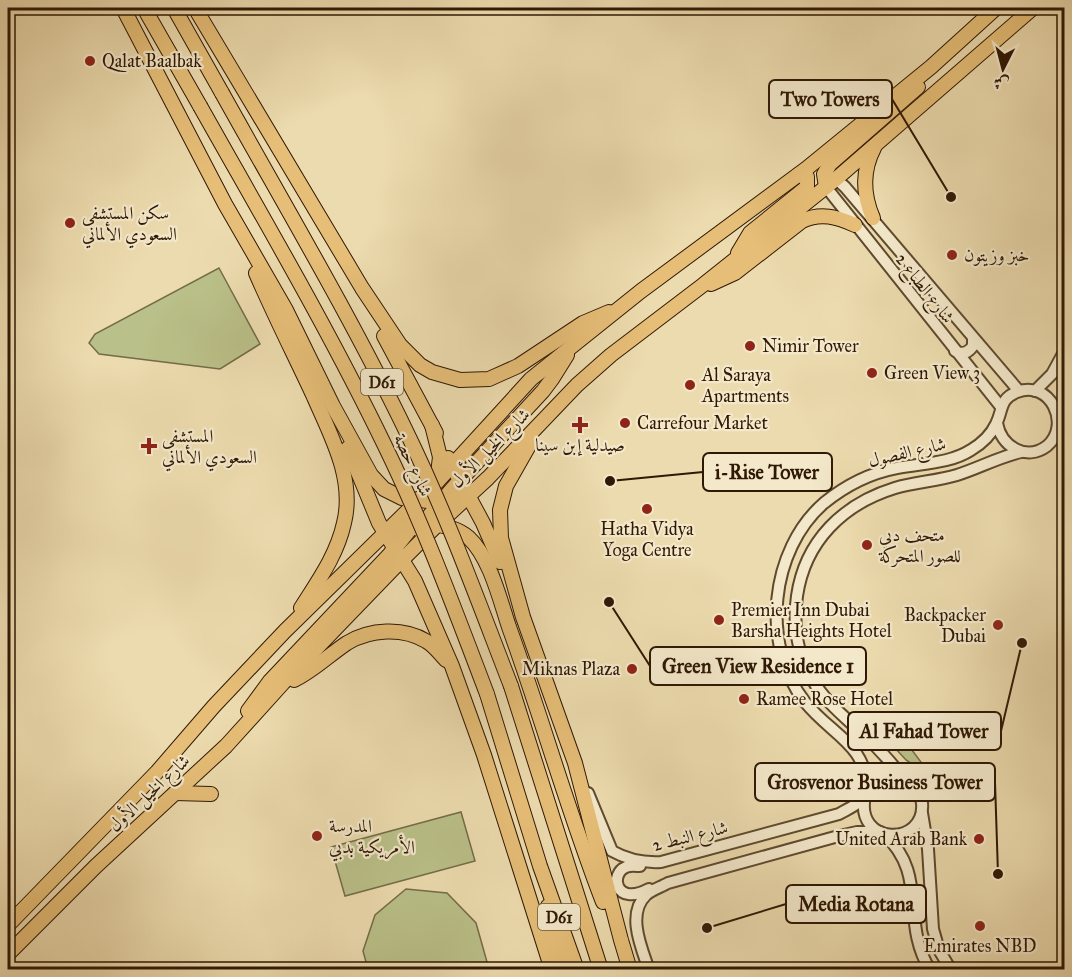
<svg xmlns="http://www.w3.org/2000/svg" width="1072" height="977" font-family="'IM FELL Great Primer',Amiri,serif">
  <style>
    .green { fill: #bac089; stroke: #746c47; stroke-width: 1.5 }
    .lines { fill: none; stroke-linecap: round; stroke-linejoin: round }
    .minor-casing { stroke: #5e492f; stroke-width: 14 }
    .major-casing { stroke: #2f1805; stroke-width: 16 }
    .minor { stroke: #f3e8ca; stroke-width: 10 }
    .major { stroke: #e6be77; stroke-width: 14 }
    .major-bridge-casing { stroke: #2f1805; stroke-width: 16; stroke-linecap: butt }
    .major-bridge { stroke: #e6be77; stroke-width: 14 }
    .poi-dot { fill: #8f2418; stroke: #f3e8ca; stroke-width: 2 }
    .labels { text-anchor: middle; stroke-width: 4.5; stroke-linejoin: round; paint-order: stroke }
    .shield { fill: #f3e8ca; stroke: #6a5640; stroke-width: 1.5 }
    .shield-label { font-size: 16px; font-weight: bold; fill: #2f1805 }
    .poi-label { font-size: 18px; fill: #2f1805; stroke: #f3e8ca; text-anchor: start }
    .street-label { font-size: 18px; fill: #2f1805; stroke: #f3e8ca }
    .leader { fill: none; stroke: #2f1805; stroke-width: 2 }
    .callout-dot { fill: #2f1805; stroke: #f3e8ca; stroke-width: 2 }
    .callout { fill: #f3e8ca; stroke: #2f1805; stroke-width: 2 }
    .callout-label { font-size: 20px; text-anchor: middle; font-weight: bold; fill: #2f1805 }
  </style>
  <rect width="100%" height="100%" fill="#ecdbae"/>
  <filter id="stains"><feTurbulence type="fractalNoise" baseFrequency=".00333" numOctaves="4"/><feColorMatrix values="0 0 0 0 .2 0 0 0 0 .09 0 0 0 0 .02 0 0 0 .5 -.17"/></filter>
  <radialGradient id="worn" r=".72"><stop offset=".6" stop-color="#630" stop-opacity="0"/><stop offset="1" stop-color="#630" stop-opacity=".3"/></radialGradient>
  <!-- green -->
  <g class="green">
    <path d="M219 268 260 344 220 369 99 354 89 343 95 334Z"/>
    <path d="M899 733 921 762 923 771 906 760 895 748 898 740 896 739Z"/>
    <path d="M461 812 475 861 345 896 331 847Z"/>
    <path d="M406 889 447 893 476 923 489 969H368L363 951 375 915Z"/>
  </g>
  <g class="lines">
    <defs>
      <g id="minor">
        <path d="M836 179 845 187 1019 391"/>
        <path d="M826 187 1001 407"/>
        <path d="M955 351C962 355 968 353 973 346V338"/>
        <path d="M1035 391 1052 374 1064 352"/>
        <path d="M904 779C892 763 879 749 864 735 846 718 825 702 812 679 797 654 793 624 797 596 805 541 843 504 895 488 915 482 937 481 957 475 979 468 999 457 1021 452"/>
        <path d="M868 791C866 743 831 735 805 702 760 645 770 550 824 503 845 486 870 473 897 468 922 463 949 464 971 450 981 444 991 435 996 424 1003 411 999 399 1017 392 1050 379 1072 425 1047 446 1026 462 1001 446 997 423"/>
        <path d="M588 793 612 851C628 860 643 863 661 862L839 814C846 810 853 807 859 802 865 797 867 789 873 784 885 774 904 775 914 787 919 791 921 797 922 803 926 847 854 846 865 796"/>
        <path d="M922 813 928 849 933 929 939 950 951 970"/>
        <path d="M884 834C929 875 900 921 930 970"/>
        <path d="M640 866C636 866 630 865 626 867 609 874 615 907 649 889"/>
        <path d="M649 970C642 949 626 914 646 895 651 890 661 887 668 883L835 837 857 832H880"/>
      </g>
      <g id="major">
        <path d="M123 8 225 204 286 310 333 406 371 475 384 489 402 498 428 501 456 497 468 493"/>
        <path d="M144 8 200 106"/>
        <path d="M174 8 222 93"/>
        <path d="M195 8 362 288 400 345 420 365 432 372 460 380 489 379 518 366 583 323 609 312"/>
        <path d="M826 187 824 174 830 164 918 87"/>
        <path d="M873 218C863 195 862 171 874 148"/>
        <path d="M738 253 750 233 807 187V177L798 175"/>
        <path d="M256 273C274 315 295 356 314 397 331 436 355 479 344 523 337 555 318 581 301 608"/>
        <path d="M711 284 735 273 802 221C821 212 837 217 855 225"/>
        <path d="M384 336 436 433"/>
        <path d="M432 425 440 457 437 481"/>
        <path d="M531 442 506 486 500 510 501 538 523 617 575 763 621 940 630 970"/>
        <path d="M348 448 379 523 415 581 452 666 484 755 552 970"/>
        <path d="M448 458 483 523 500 562"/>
        <path d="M418 529 452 489 543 391 552 379 567 355"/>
        <path d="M390 531C412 523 448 520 468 537 490 557 500 600 509 627 542 718 568 812 603 902"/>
        <path d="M294 680C313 671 329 655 347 643 370 629 403 627 426 641 434 645 440 654 446 660"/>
        <path d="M511 686 601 970"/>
        <path d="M487 694 540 866 577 970"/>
        <path d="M248 711 270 681 390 554 416 522"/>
        <path d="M175 793 211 794"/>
        <path d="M548 906 562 970"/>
        <path d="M8 925 157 772 214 706 285 631 437 482 531 379 641 291 806 169 931 67 996 8"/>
        <path d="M8 954 96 866 226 746 283 683 393 569 436 526 488 478 577 385 611 355 703 285 836 179 1033 8"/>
      </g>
    </defs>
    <!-- minor casing -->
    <use href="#minor" class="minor-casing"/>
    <!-- major casing -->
    <use href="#major" class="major-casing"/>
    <!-- minor -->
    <use href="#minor" class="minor"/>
    <!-- major -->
    <use href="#major" class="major"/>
    <defs>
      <g id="major-bridge">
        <path d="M222 93C285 206 351 317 407 433 447 515 478 601 511 686"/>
        <path d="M200 106C263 218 329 330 385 446 424 526 455 610 487 694"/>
      </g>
    </defs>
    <!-- major-bridge casing -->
    <use href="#major-bridge" class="major-bridge-casing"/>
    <!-- major-bridge -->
    <use href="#major-bridge" class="major-bridge"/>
  </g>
  <!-- markers -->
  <g class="poi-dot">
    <circle cx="90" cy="61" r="6"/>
    <circle cx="70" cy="223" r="6"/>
    <circle cx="952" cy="255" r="6"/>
    <circle cx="750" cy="346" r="6"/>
    <circle cx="872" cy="373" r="6"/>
    <circle cx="690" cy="385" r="6"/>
    <circle cx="625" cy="423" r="6"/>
    <path d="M577 416h6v6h6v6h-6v6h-6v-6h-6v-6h6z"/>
    <path d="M146 437h6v6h6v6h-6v6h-6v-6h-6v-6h6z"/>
    <circle cx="647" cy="509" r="6"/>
    <circle cx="867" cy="545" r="6"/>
    <circle cx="719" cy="620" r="6"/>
    <circle cx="998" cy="625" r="6"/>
    <circle cx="632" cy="669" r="6"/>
    <circle cx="744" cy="699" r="6"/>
    <circle cx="317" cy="836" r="6"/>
    <circle cx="979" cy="839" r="6"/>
    <circle cx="980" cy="926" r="6"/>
  </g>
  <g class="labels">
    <!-- shield labels -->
    <g class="shield">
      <rect x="361" y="369" width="42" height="26" rx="4.5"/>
      <rect x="538" y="904" width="42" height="26" rx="4.5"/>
    </g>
    <g class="shield-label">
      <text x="382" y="388">D61</text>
      <text x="559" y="923">D61</text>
    </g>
    <!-- poi labels -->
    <g class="poi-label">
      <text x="102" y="67">Qalat Baalbak</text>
      <text x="82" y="219">سكن المستشفى<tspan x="82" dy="21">السعودي الألماني</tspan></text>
      <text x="964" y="261">خبز وزيتون</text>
      <text x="762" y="352">Nimir Tower</text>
      <text x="884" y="379">Green View 3</text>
      <text x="702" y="381">Al Saraya<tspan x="702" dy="21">Apartments</tspan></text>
      <text x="637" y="429">Carrefour Market</text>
      <text x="162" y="442">المستشفى<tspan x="162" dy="21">السعودي الألماني</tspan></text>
      <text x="580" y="451" text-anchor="middle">صيدلية إبن سينا</text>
      <text x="647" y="535" text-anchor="middle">Hatha Vidya<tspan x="647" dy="21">Yoga Centre</tspan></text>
      <text x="879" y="541">متحف دبي<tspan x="879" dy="21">للصور المتحركة</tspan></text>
      <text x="731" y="616">Premier Inn Dubai<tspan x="731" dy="21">Barsha Heights Hotel</tspan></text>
      <text x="986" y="621" text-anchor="end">Backpacker<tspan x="986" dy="21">Dubai</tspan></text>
      <text x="620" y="675" text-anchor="end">Miknas Plaza</text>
      <text x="756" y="705">Ramee Rose Hotel</text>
      <text x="329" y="832">المدرسة<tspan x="329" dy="21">الأمريكية بدبي</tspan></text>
      <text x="967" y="845" text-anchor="end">United Arab Bank</text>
      <text x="980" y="952" text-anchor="middle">Emirates NBD</text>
    </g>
    <!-- street labels -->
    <g class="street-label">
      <text transform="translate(925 288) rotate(52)" y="6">شارع الطباع 2</text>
      <text transform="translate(490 448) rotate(-45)" y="6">شارع الخيل الأول</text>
      <text transform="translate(907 452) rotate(-13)" y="6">شارع الفصول</text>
      <text transform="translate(413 465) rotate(65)" y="6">شارع حصة</text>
      <text transform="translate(149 793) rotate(-43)" y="6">شارع الخيل الأول</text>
      <text transform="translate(690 836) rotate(-14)" y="6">شارع النبط 2</text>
    </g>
  </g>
  <!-- callouts -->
  <path class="leader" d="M951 197L892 99M610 481L703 472M609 602L650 666M1022 643L1001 731M998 874L995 782M707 928L786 904"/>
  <g class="callout-dot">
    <circle cx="951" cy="197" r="6"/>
    <circle cx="610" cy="481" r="6"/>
    <circle cx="609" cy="602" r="6"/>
    <circle cx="1022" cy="643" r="6"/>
    <circle cx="998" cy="874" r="6"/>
    <circle cx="707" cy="928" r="6"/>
  </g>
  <g class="callout">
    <rect x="769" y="80" width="123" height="38" rx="6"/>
    <rect x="703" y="453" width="129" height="38" rx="6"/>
    <rect x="650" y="647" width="216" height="38" rx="6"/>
    <rect x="848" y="712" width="153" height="38" rx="6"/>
    <rect x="755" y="763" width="240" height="38" rx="6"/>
    <rect x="786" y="885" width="140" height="38" rx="6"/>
  </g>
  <g class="callout-label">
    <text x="830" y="106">Two Towers</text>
    <text x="767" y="479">i-Rise Tower</text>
    <text x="758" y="673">Green View Residence 1</text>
    <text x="924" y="738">Al Fahad Tower</text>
    <text x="875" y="789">Grosvenor Business Tower</text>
    <text x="856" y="911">Media Rotana</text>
  </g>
  <!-- margin -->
  <rect width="1072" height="977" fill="none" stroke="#ecdbae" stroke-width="30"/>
  <rect x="9" y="9" width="1054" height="959" fill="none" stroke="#2f1805" stroke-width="3"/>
  <rect x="15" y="15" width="1042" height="947" fill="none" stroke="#2f1805" stroke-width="1.5"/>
  <!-- north arrow -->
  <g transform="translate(1003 69) rotate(186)" stroke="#f3e8ca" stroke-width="4.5" paint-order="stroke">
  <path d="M0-4.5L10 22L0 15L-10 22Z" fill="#2f1805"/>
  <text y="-9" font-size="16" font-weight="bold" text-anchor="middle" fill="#2f1805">ش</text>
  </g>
  <rect width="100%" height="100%" filter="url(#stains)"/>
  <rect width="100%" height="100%" fill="url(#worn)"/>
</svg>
